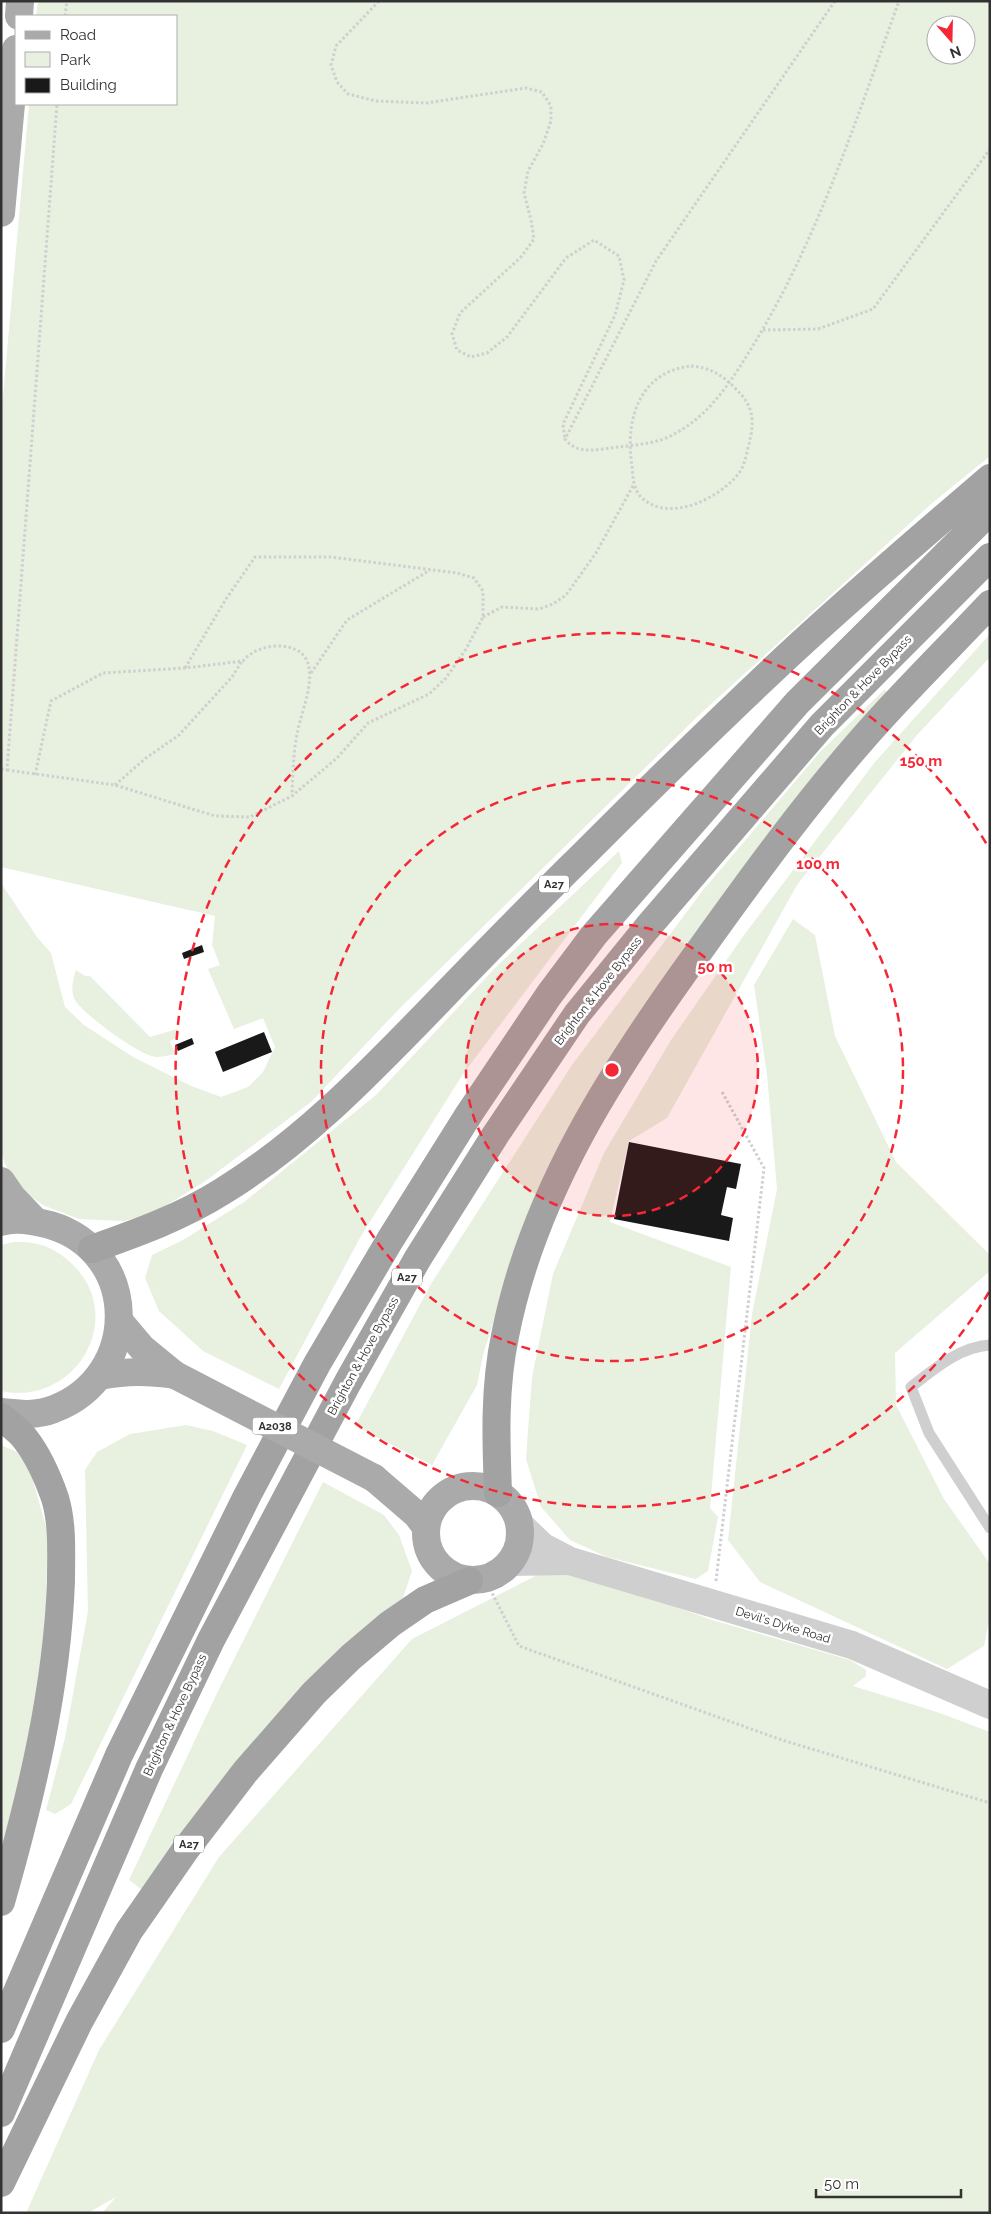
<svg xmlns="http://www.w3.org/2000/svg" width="991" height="2214" font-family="Raleway,sans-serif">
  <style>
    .green { fill: #e8f0e0; fill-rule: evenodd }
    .building { fill: #191919 }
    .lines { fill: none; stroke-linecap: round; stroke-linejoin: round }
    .path { stroke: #cfcfcf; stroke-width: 3; stroke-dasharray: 2.5 2.5; stroke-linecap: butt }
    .service { stroke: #cfcfcf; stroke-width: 11 }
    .tertiary { stroke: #cfcfcf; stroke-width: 28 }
    .primary { stroke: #aaa; stroke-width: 28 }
    .trunk { stroke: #a2a2a2; stroke-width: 28 }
    .primary-bridge { stroke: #aaa; stroke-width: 28 }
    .ring { fill: none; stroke: #f62735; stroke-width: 2.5; stroke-dasharray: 9 6 }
    .labels { text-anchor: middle; stroke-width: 5; stroke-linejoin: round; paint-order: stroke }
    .shield { fill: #fff; stroke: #707070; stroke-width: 1 }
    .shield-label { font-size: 11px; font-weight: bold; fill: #323232 }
    .street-label { font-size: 12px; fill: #323232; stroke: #fff }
    .centre { fill: #f62735; stroke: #fff; stroke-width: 2.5 }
    .ring-label { font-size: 15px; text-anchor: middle; font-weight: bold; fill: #f62735; stroke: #fff; stroke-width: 5; stroke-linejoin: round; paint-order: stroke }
  </style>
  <rect width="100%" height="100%" fill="#fff"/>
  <!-- green -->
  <g class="green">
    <path d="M38 1H990V456L931 504 698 716 399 1009 311 1102 204 1182 154 1213 124 1221 79 1219 45 1206 18 1188 5 1164 1 1151V883L37 937 51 953 65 1007 84 1025 133 1057 189 1085 221 1097 248 1087 263 1072 275 1047 263 1018 234 1029 208 969 220 965 212 945 215 916 1 867V419L29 104H176V16H36ZM936 25H966V55H936Z"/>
    <path d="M990 634V657L917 735 797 885 667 1118 629 1141 610 1222 731 1267 710 1508 718 1517 708 1571 696 1579 607 1557 570 1540 541 1507 526 1459 532 1377 553 1274 604 1153 671 1040 744 935 875 762Z"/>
    <path d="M885 689 889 697 617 1047 526 1218 483 1355 477 1385 432 1465 355 1426 431 1284 572 1065 704 889 820 752Z"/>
    <path d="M619 851 622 863 463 1074 361 1236 279 1389 203 1351 159 1311 145 1278 152 1255 183 1240 244 1202 376 1095 495 968Z"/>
    <path d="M793 919 815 935 835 1036 896 1162 990 1255V1271L895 1353 896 1405 944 1499 990 1564V1615L984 1646 947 1669 760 1582 728 1540 752 1314 777 1189 767 1075 754 985Z"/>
    <path d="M76 970 85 976H90L150 1037 177 1029 180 1032 179 1037 170 1041 175 1054C169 1055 162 1057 156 1057 140 1056 83 1014 75 1000 70 991 73 979 76 970Z"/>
    <path d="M14 1242C22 1242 30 1242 37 1244 49 1246 61 1254 70 1262 129 1315 77 1407 1 1391V1245Z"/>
    <path d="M186 1425 213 1431 247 1445 71 1804 55 1814 46 1810 65 1738 88 1611 85 1470 97 1452 130 1434Z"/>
    <path d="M1 1445 26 1456 48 1534 44 1665 20 1791 1 1852Z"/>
    <path d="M323 1482 384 1515 399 1535 412 1571 403 1598 322 1670 146 1893 129 1880 219 1689Z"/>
    <path d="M553 1567 635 1592 712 1620 850 1660 866 1670V1676L853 1686 937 1712 990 1732V2213H102L116 2197 88 2213H26L99 2050 219 1857 412 1639Z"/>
  </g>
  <!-- building -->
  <g class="building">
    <path d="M202 945 204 952 184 959 182 953Z"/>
    <path d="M264 1032 272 1052 223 1072 215 1052Z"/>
    <path d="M192 1038 194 1044 178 1051 175 1045Z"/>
    <path d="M629 1142 741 1164 736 1189 727 1187 721 1215 733 1218 729 1241 614 1219Z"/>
  </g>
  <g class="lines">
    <!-- path -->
    <g class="path">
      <path d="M379 1 336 46 331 65 337 82 348 94 376 101 426 103 526 88 542 92 551 106V121L543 144 528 171 524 193 531 220 534 239 521 257 460 313 452 334 457 350 471 357 487 353 507 337 566 258 594 240 619 256 624 280 615 315 563 424 565 439"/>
      <path d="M835 1 656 261 565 439C578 456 599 449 618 447 637 445 660 443 676 433 709 415 730 383 749 352 816 245 856 120 899 1"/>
      <path d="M65 16 67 1"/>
      <path d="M763 330 818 329 873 309 990 149"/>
      <path d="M691 366C709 367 722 375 734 387 755 407 755 421 748 448 746 457 744 466 739 473 719 499 669 523 642 498 633 490 633 477 632 466 625 421 638 372 691 366Z"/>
      <path d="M483 617 502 607 539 609 553 604 566 595 596 553 634 484"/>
      <path d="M311 673 347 620 430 570"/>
      <path d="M1 769 7 770 57 104"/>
      <path d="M7 770 115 785 215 816 250 817 292 796 337 758 368 723 429 694 446 678 466 649 483 617V591L474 578 457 573 331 557H255L226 599 185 668"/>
      <path d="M35 775 51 701 103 673 185 668 243 661C252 650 266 646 280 646 331 649 302 706 297 734 293 754 293 775 292 795"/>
      <path d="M115 785 146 758 179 735 232 677 242 661"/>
      <path d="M716 1581 764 1168 721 1090"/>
      <path d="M490 1589 519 1646 782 1740 990 1803"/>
    </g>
    <!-- service -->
    <path class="service" d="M990 1345C959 1347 934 1369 911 1387L929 1433 990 1528"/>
    <!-- tertiary -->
    <g class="tertiary">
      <path d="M520 1525 543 1547 570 1561 852 1645 990 1705"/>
      <path d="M511 1562 566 1561"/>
    </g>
    <!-- primary -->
    <g class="primary">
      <path d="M19 16 20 1"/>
      <path d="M1 213 16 49"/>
      <path d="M1 1181 12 1197 34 1220"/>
      <path d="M1 1222C17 1217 35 1221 50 1225 141 1252 141 1376 54 1409 37 1416 19 1414 1 1412"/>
      <path d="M120 1322 142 1348 175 1375"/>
      <path d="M100 1376C128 1371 147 1371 175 1375"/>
      <path d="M374 1478 417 1515 426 1527"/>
      <circle cx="473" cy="1533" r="47"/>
    </g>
    <!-- trunk -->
    <g class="trunk">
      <path d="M92 1249C137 1233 182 1217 223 1191 303 1142 369 1073 434 1006 484 954 534 903 586 852 649 789 713 726 779 664 847 600 919 539 990 478"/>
      <path d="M1 1417C9 1424 20 1431 26 1440 39 1457 48 1478 55 1498 63 1524 61 1554 61 1581 57 1690 31 1797 1 1902"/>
      <path d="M498 1493C496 1440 494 1388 505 1336 533 1192 615 1067 700 950 758 869 817 788 884 715 919 677 955 641 990 604"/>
      <path d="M1 2029 119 1755 247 1496 317 1364 390 1240 469 1114 549 995 594 935 797 703 990 511"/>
      <path d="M1 2113 149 1769 211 1640 348 1382 418 1258 496 1134 577 1014 647 928 822 725 990 557"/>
      <path d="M1 2183 79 2022 129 1931 186 1849 245 1772 314 1693 351 1657 390 1624 425 1600 469 1581"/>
    </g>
    <!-- primary-bridge -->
    <path class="primary-bridge" d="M175 1375 374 1478"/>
  </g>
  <!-- distance rings -->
  <circle cx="612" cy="1070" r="146" fill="#f62735" fill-opacity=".12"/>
  <g class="ring">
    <circle cx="612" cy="1070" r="146"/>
    <circle cx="612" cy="1070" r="291"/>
    <path d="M989 1292A437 437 0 1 1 989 848"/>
  </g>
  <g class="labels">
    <!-- shield labels -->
    <g class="shield">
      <rect x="539" y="875.5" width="30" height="17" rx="4"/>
      <rect x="392" y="1268.5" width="30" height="17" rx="4"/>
      <rect x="252.5" y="1417.5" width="45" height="17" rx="4"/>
      <rect x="174" y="1835.5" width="30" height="17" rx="4"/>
    </g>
    <g class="shield-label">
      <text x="554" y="888">A27</text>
      <text x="407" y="1281">A27</text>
      <text x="275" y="1430">A2038</text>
      <text x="189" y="1848">A27</text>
    </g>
    <!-- street labels -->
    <g class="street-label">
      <text transform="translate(863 685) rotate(-46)" y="4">Brighton &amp; Hove Bypass</text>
      <text transform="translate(598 991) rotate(-52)" y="4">Brighton &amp; Hove Bypass</text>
      <text transform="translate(363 1356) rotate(-61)" y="4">Brighton &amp; Hove Bypass</text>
      <text transform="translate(783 1625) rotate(17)" y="4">Devil's Dyke Road</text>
      <text transform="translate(175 1715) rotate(-65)" y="4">Brighton &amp; Hove Bypass</text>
    </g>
  </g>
  <circle cx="612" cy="1070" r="8" class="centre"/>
  <g class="ring-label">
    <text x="921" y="766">150 m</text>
    <text x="818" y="869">100 m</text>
    <text x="715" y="972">50 m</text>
  </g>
  <!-- border -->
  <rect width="991" height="2214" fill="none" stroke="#323232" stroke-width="5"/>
  <!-- legend -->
  <rect x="15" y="15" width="162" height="90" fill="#ffffff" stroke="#adadad"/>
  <rect x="25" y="31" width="25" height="8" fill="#aaaaaa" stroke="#adadad"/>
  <text x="60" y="40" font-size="15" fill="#323232">Road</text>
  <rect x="25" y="52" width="25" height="15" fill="#e8f0e0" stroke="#adadad"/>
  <text x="60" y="65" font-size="15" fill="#323232">Park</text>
  <rect x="25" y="78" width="25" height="15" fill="#191919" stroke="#adadad"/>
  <text x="60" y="90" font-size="15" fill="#323232">Building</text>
  <!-- north arrow -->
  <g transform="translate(951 40) rotate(160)"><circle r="24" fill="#ffffff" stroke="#adadad"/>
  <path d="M0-4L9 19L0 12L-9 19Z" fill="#f62735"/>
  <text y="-8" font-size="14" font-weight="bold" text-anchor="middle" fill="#323232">N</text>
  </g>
  <!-- scale -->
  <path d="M816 2189v8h145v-8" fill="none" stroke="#323232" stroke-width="2.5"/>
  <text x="824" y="2189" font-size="15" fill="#323232" stroke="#ffffff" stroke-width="4" paint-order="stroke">50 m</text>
</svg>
